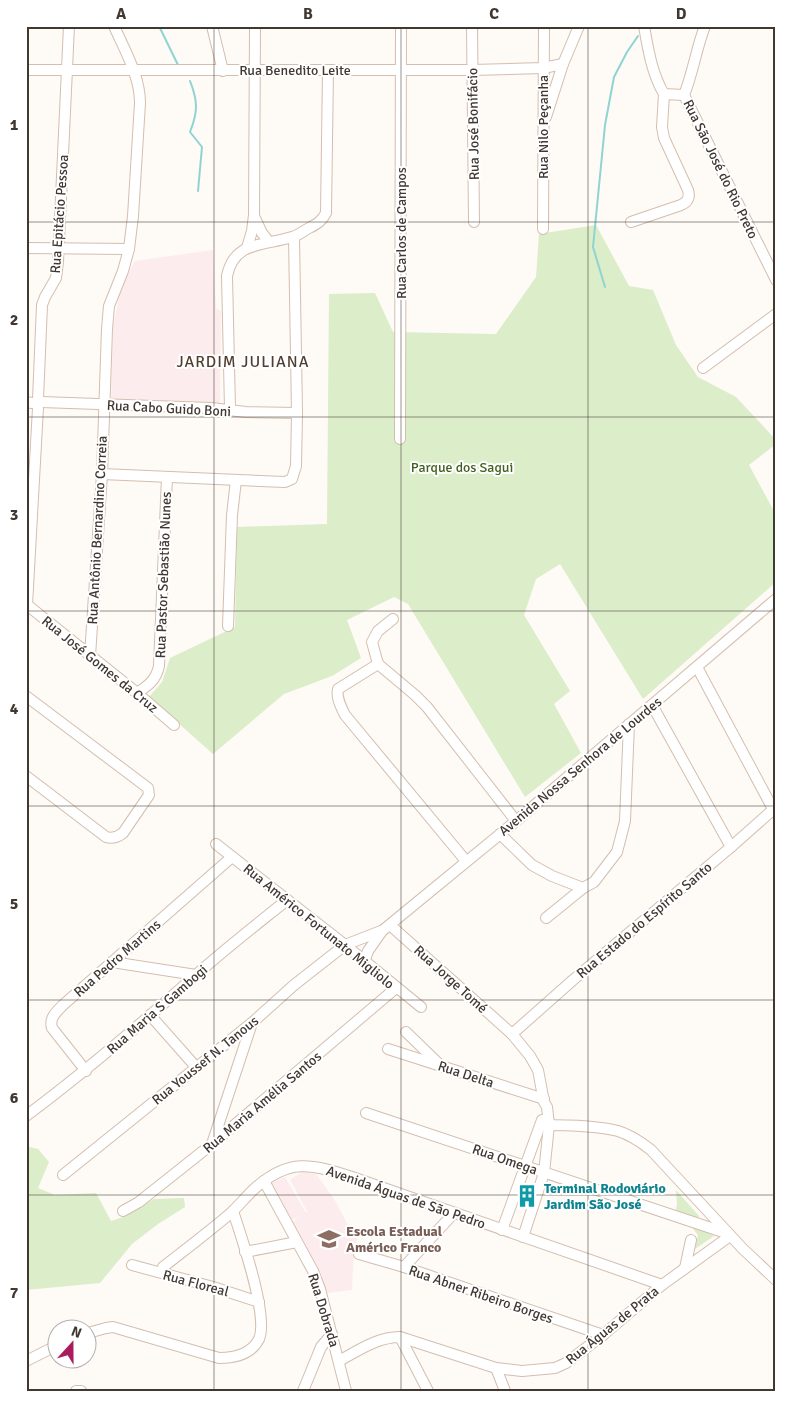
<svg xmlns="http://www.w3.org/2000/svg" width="802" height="1417" font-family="Signika,sans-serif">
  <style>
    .education { fill: #fdecee }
    .green { fill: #dbedc9 }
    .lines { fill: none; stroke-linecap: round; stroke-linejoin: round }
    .stream { stroke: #90d3d3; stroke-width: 2 }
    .minor-casing { stroke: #d4beae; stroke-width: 12 }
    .minor { stroke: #fff; stroke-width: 10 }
    .grid { fill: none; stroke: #413832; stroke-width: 1; stroke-opacity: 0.55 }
    .labels { text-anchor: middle; stroke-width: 4; stroke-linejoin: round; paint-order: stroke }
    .street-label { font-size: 14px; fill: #413832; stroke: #fff }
    .park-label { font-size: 14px; fill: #435f1e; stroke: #fff }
    .culture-label { font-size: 14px; font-weight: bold; fill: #0d838f; stroke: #fff; text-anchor: start }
    .education-label { font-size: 14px; font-weight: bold; fill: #785e54; stroke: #fff; text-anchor: start }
    .quarter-label { font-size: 16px; letter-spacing: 1px; fill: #503e30; stroke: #fff }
    .neatline { fill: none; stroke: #413832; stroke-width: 2 }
    .grid-label { font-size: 16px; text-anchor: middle; font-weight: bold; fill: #413832 }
  </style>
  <rect width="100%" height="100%" fill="#fefaf6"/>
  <!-- education -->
  <g class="education">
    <path d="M213 250 216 308 221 311 220 403 111 400 113 326 122 284 135 261Z"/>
    <path d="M302 1172 316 1174 334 1199 349 1227 360 1230 354 1249 352 1290 326 1293 292 1222 300 1216 291 1220 271 1188 272 1183 285 1177 306 1213 307 1211 290 1180Z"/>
  </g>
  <!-- green -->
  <g class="green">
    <path d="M596 225 629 286 653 290 676 345 698 377 736 397 776 440V444L749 465 776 515V582L643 699 560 564 536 579 524 615 570 691 554 704 581 753 525 797 408 604 394 597 347 620 361 658 332 676 284 694 213 754 149 697 162 682 170 658 235 627 237 527 327 524 329 294 375 293 393 332 496 334 536 277 539 234Z"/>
    <path d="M26 1146 38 1149 49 1162 38 1188 55 1195 96 1193 111 1221 126 1216 154 1199 184 1198 185 1207 158 1224 132 1244 100 1283 26 1290Z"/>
    <path d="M676 1190 699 1216 698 1219 676 1210 677 1203Z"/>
    <path d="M690 1225 714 1236 695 1249 698 1235Z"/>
  </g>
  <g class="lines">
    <!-- stream -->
    <g class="stream">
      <path d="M159 26 178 65"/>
      <path d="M190 81C198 101 198 112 190 132L202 147 198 191"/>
      <path d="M605 287 593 247 605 125 614 77 627 52 638 36"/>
    </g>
    <defs>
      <g id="minor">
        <path d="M212 26 223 71"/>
        <path d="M472 26 474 222"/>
        <path d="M644 26C648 49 652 74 664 94L684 95"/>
        <path d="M705 26C696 49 693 73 684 95L776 280"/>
        <path d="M26 70H472L543 68 563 64"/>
        <path d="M546 117 563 64 579 26"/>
        <path d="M255 218 262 233 269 242"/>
        <path d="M631 222 681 205C688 202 690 197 688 190L664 138 662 127 664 94"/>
        <path d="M543 229 544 26"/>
        <path d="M26 248 129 249"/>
        <path d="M247 248 252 231 254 215 255 26"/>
        <path d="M703 368 776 314"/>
        <path d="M38 399 42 305 45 297 56 278 58 262 69 26"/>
        <path d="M26 402 32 403"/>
        <path d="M41 402 211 408 246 412 297 413"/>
        <path d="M230 409 227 276C234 241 263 246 292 237 298 236 303 231 309 228 317 224 322 221 326 213L328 70"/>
        <path d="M400 439 401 26"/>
        <path d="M102 474 285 482 292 479 296 466 297 413 294 237"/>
        <path d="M26 604 137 693 174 725"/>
        <path d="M27 605 38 408"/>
        <path d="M228 626 232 515 236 480"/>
        <path d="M90 656 102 474 107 329 109 306 123 271 129 249 133 216 140 103C140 76 125 51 114 26"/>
        <path d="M378 664 338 689C336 698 341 707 345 715L466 861"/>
        <path d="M378 664 415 695 427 707 516 821"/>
        <path d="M378 664 372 642 378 631 393 619"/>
        <path d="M697 667 773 809"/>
        <path d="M137 693C149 685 156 680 159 666L167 477"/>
        <path d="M26 696 148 788 149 795 123 833C118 837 113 839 106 837L26 776"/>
        <path d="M652 705 731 847"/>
        <path d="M500 834 532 865 552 876 583 888"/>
        <path d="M216 844 345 945 421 1007"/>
        <path d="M546 918 583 888 594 882 617 852 625 821 629 724"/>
        <path d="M390 925 512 1034 530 1056 538 1070 544 1102 547 1107 549 1125 544 1173 523 1237"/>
        <path d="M112 962 196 975"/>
        <path d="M364 962 368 951 382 931 516 821 776 599"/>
        <path d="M150 1015 196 1067"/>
        <path d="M406 1032 438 1063"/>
        <path d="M512 1034 573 980 731 847 776 807"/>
        <path d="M388 1049 544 1099"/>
        <path d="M86 1071 52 1028C49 1018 56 1012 63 1005L232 857"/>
        <path d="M366 1113 729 1234"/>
        <path d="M26 1116C85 1072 141 1024 196 975 225 949 256 925 287 900"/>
        <path d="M541 1125C560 1125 599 1126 618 1131 631 1135 641 1142 651 1150L743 1249 776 1280"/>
        <path d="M212 1144 252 1023"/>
        <path d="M63 1175 253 1022 294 985 345 945 381 931"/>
        <path d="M264 1181 313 1271 320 1289 346 1391"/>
        <path d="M123 1211 139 1202 212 1144 396 988"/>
        <path d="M502 1230 542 1120"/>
        <path d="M245 1252 297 1242"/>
        <path d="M359 1254 404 1267 603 1335"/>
        <path d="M132 1265 213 1287 259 1302"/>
        <path d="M163 1267C186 1249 210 1231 232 1212 239 1205 246 1197 253 1190 289 1157 311 1164 352 1177L662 1285"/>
        <path d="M404 1267 454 1213"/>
        <path d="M685 1268 691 1240"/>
        <path d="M88 1333 106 1328 113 1327 219 1358C234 1358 251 1355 259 1339 269 1316 241 1236 233 1211"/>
        <path d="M400 1337 428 1391"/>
        <path d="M26 1361 58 1345"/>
        <path d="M339 1361C359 1350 378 1337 400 1337L496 1368 522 1371 555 1368 566 1363 603 1335 662 1285 730 1236"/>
        <path d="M496 1368 505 1391"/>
        <path d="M76 1391H81"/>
        <path d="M303 1391 321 1347 332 1334"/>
      </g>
    </defs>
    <!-- minor casing -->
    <use href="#minor" class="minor-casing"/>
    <!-- minor -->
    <use href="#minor" class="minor"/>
  </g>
  <!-- grid -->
  <path class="grid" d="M214 26V1391M401 26V1391M588 26V1391M26 222H776M26 417H776M26 611H776M26 806H776M26 1000H776M26 1195H776"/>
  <!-- icons -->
  <defs>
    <symbol id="building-bare" viewBox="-9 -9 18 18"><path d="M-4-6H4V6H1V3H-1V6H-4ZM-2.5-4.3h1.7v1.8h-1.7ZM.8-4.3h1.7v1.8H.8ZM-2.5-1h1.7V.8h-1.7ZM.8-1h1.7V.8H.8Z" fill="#0f9aa8" stroke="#fff" stroke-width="2.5" paint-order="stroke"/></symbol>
    <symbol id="school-bare" viewBox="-9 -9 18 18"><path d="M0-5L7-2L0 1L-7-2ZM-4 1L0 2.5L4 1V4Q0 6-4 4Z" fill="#8d6e63" stroke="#fff" stroke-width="2.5" paint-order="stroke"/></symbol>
  </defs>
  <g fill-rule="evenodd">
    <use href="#building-bare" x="511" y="1180" width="32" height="32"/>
    <use href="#school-bare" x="313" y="1223" width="32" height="32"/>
  </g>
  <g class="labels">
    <!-- street labels -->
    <g class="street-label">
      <text x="295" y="75">Rua Benedito Leite</text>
      <text transform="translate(473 124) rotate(-91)" y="5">Rua José Bonifácio</text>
      <text transform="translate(543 127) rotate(-90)" y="5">Rua Nilo Peçanha</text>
      <text transform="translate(721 169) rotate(64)" y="5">Rua São José do Rio Preto</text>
      <text transform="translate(59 214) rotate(-86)" y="5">Rua Epitácio Pessoa</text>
      <text transform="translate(401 233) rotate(-90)" y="5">Rua Carlos de Campos</text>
      <text transform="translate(169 408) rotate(3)" y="5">Rua Cabo Guido Boni</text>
      <text transform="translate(97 530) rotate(-87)" y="5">Rua Antônio Bernardino Correia</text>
      <text transform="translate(163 575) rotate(-88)" y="5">Rua Pastor Sebastião Nunes</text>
      <text transform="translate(100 664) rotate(39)" y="5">Rua José Gomes da Cruz</text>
      <text transform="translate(580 766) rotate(-40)" y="5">Avenida Nossa Senhora de Lourdes</text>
      <text transform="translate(644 920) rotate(-40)" y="5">Rua Estado do Espírito Santo</text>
      <text transform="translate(319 926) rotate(39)" y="5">Rua Américo Fortunato Migliolo</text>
      <text transform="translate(117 958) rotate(-41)" y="5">Rua Pedro Martins</text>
      <text transform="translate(451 979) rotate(42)" y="5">Rua Jorge Tomé</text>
      <text transform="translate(157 1009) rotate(-41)" y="5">Rua Maria S Gambogi</text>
      <text transform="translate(205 1060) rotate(-39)" y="5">Rua Youssef N. Tanous</text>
      <text transform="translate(466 1074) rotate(18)" y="5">Rua Delta</text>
      <text transform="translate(262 1102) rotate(-40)" y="5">Rua Maria Amélia Santos</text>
      <text transform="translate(505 1159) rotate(19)" y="5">Rua Omega</text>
      <text transform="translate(406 1197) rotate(19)" y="5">Avenida Águas de São Pedro</text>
      <text transform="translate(196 1283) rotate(15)" y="5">Rua Floreal</text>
      <text transform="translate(481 1294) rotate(19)" y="5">Rua Abner Ribeiro Borges</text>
      <text transform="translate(324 1310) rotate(73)" y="5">Rua Dobrada</text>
      <text transform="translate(612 1325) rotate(-39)" y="5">Rua Águas de Prata</text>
    </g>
    <!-- park labels -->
    <g class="park-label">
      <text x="462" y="472">Parque dos Sagui</text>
    </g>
    <!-- culture labels -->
    <g class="culture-label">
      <text x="544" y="1193">Terminal Rodoviário<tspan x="544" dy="16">Jardim São José</tspan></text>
    </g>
    <!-- education labels -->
    <g class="education-label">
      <text x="346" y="1236">Escola Estadual<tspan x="346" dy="16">Américo Franco</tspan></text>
    </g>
    <!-- quarter labels -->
    <g class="quarter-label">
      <text x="243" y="367">JARDIM JULIANA</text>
    </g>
  </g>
  <!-- border -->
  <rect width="802" height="1417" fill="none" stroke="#ffffff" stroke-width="55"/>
  <!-- north arrow -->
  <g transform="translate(72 1344) rotate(21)"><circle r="24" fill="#ffffff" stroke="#b3afad"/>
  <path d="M0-4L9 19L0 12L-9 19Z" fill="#a91d5f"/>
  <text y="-8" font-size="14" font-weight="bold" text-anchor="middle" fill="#413832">N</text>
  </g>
  <rect x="28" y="28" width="746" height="1362" class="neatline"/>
  <g class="grid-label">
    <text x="121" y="19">A</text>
    <text x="308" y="19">B</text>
    <text x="494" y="19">C</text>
    <text x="681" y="19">D</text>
    <text x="14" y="130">1</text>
    <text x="14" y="325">2</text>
    <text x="14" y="520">3</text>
    <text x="14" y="714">4</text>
    <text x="14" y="909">5</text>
    <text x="14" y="1103">6</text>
    <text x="14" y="1298">7</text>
  </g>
</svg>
